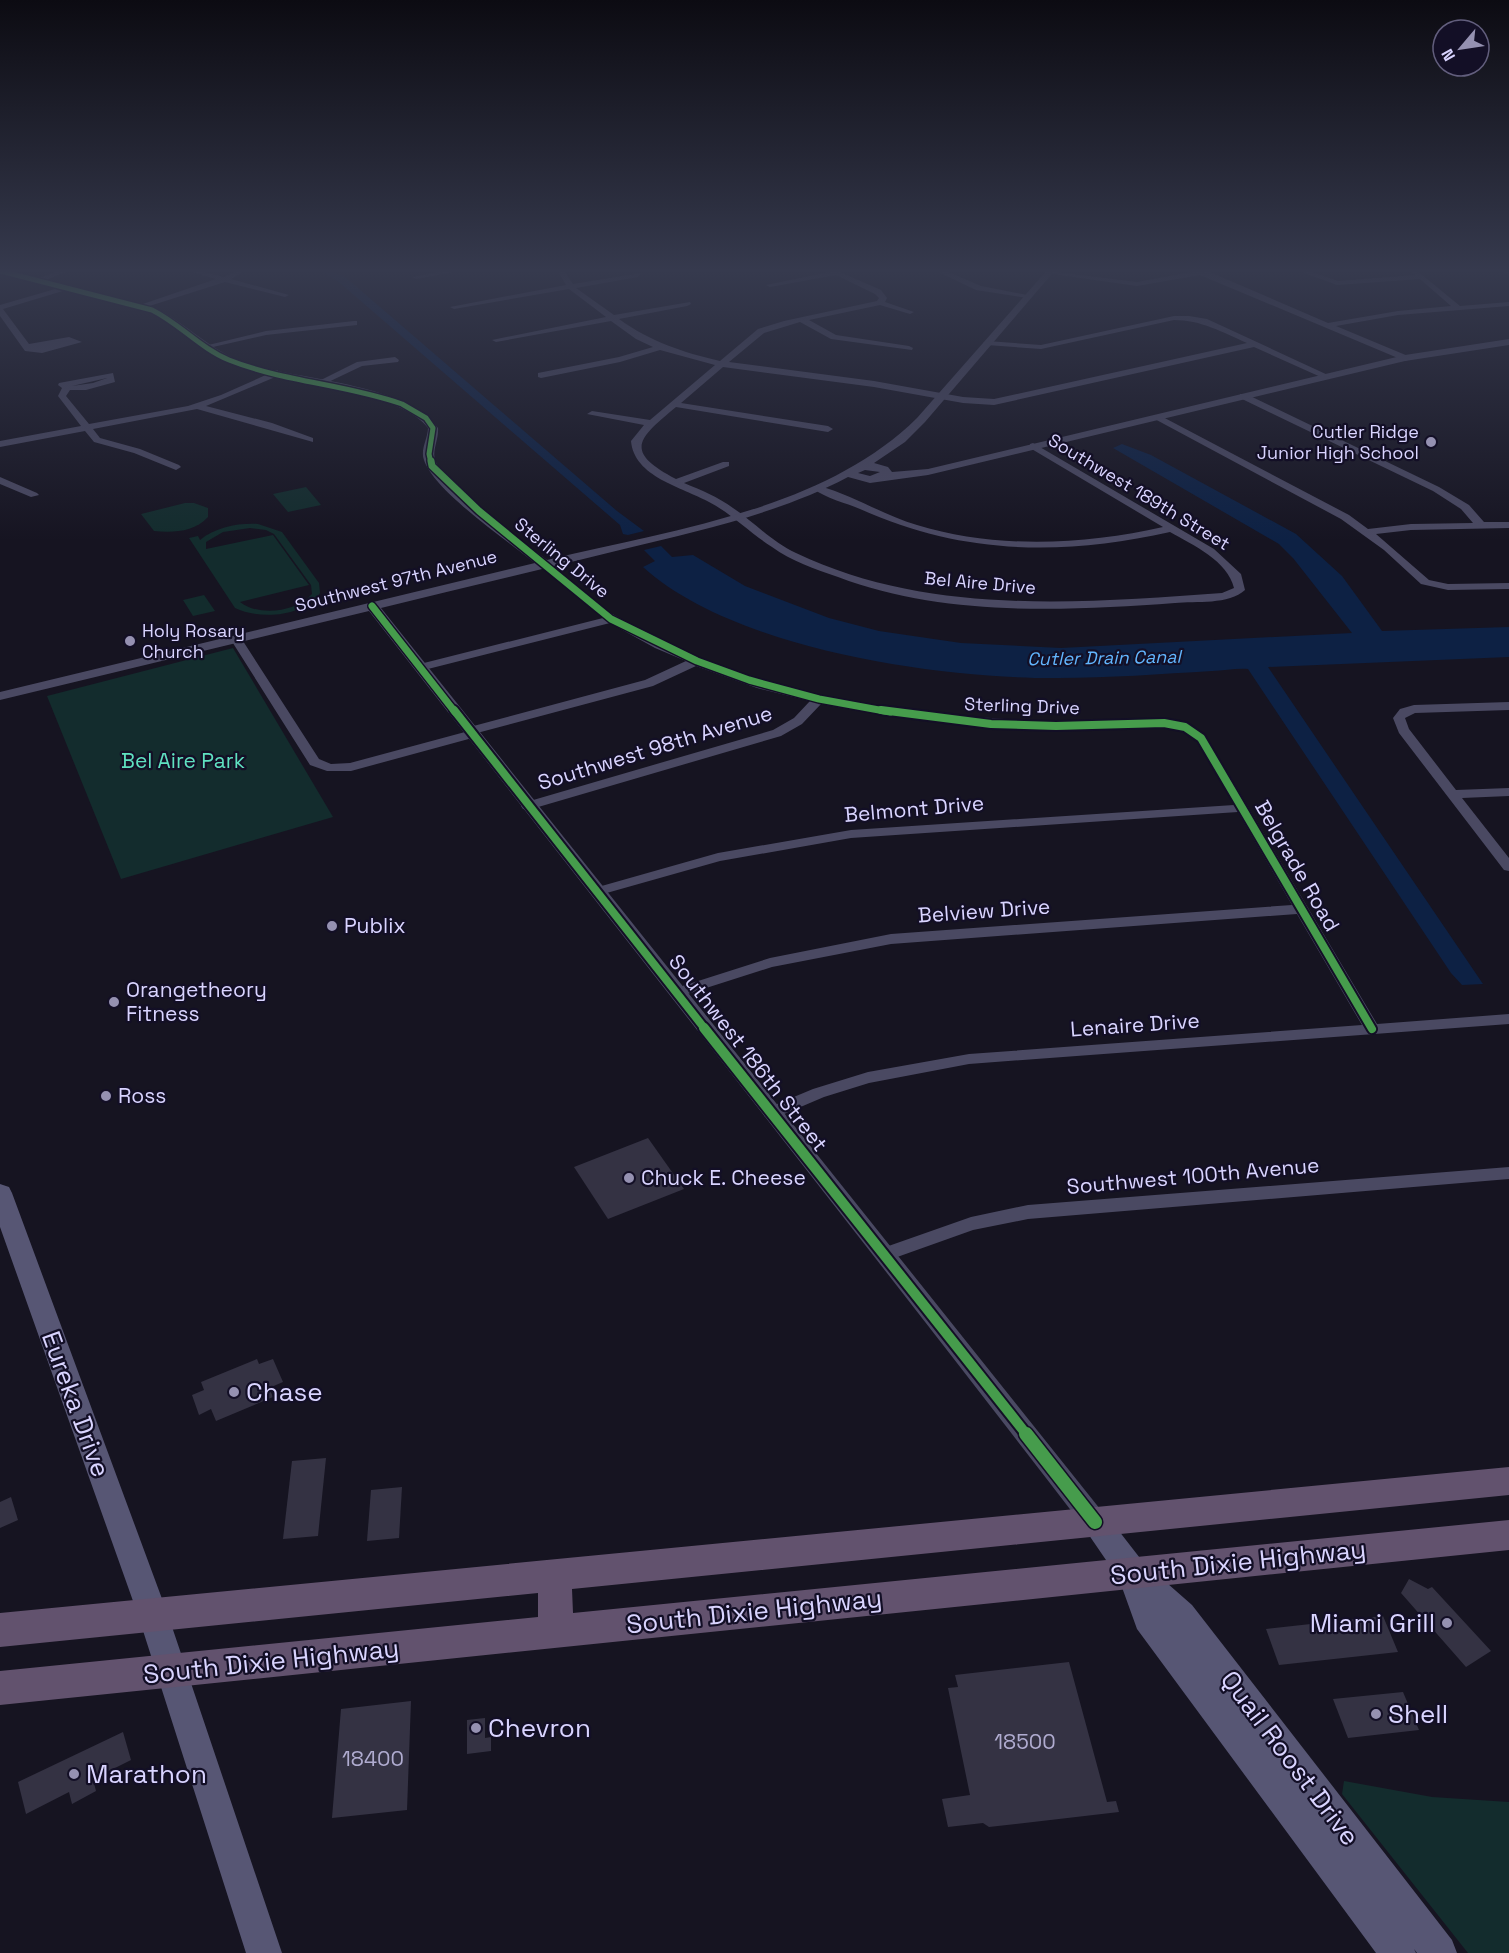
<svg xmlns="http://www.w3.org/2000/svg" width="1509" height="1953" font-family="'Space Grotesk',sans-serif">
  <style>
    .green { fill: #132c2d; fill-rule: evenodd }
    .water { fill: #0d2144 }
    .building { fill: #343243 }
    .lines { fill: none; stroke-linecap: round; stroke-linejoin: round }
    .minor { fill: #4a4962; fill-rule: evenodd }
    .tertiary { fill: #4a4962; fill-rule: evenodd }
    .secondary { fill: #575674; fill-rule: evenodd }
    .trunk { fill: #62526e; fill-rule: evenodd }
    .cycleway-far4-casing { stroke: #130f26; stroke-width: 8 }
    .cycleway-far3-casing { stroke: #130f26; stroke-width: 10 }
    .cycleway-far2-casing { stroke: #130f26; stroke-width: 12 }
    .cycleway-far1-casing { stroke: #130f26; stroke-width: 14 }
    .cycleway-casing { stroke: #130f26; stroke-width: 17 }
    .cycleway-far4 { stroke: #469c4c; stroke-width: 5 }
    .cycleway-far3 { stroke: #469c4c; stroke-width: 7 }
    .cycleway-far2 { stroke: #469c4c; stroke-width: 8 }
    .cycleway-far1 { stroke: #469c4c; stroke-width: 10 }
    .cycleway { stroke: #469c4c; stroke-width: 14 }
    .poi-dot { fill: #9591b1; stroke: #130f26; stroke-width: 2 }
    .labels { text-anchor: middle; stroke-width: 4.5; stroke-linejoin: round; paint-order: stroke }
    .far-poi-label { font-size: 18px; fill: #d9d4ff; stroke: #130f26; text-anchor: end }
    .far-street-label { font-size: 18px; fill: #d9d4ff; stroke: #130f26 }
    .far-water-label { font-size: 18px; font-style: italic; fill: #62b6ff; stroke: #130f26 }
    .street-label { font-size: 21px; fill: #d9d4ff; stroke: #130f26 }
    .park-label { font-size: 21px; fill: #5fe0c0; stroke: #130f26 }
    .poi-label { font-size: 21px; fill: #d9d4ff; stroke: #130f26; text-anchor: start }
    .near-number-label { font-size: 21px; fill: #b0acd0 }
    .near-poi-label { font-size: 26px; fill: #d9d4ff; stroke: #130f26; text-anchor: start }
    .near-street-label { font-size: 26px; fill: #d9d4ff; stroke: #130f26 }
  </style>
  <rect width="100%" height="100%" fill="#161421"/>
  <!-- green -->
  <g class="green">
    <path d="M306 487 321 505 288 512 273 494Z"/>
    <path d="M185 503H194L208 508V517C194 532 173 533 154 531L141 514Z"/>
    <path d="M258 524 282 532 319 583 320 593C303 617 260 620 235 608L189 538 198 536 200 540C216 527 238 523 258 524ZM250 528 266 530 274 534 311 585 312 594C296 612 259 617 240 602L309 585 273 535 206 549V542L223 532Z"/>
    <path d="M204 595 215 611 193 616 183 600Z"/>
    <path d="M233 648 333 817 121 879 47 696Z"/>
    <path d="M1344 1781 1432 1797 1509 1802V1953H1468L1342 1794Z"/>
  </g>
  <!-- water -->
  <g class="water">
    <path d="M303 268H323L344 276 617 511 644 531 628 535 623 534 620 525 340 283 325 273Z"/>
    <path d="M1122 444 1151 455 1296 534 1342 576 1382 631 1509 627V657L1268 667 1483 984 1462 985 1451 973 1248 669C1236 668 1224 671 1212 671 1161 674 1109 678 1058 678 939 679 733 649 643 567L655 561 644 550 661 546 672 557 693 555 745 586 829 618 879 631 961 643 1061 648 1352 633 1293 558 1279 544 1113 448Z"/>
  </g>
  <!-- building -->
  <g class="building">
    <path d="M648 1138 684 1189 608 1219 574 1167Z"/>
    <path d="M257 1359 259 1364 273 1359 283 1382 269 1388 273 1397 216 1421 211 1409 199 1415 192 1395 204 1390 201 1382Z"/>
    <path d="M326 1458 318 1536 283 1539 292 1461Z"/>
    <path d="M402 1487 399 1538 367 1541 371 1490Z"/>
    <path d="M11 1497 18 1520 0 1528V1502Z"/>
    <path d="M1409 1579 1428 1589 1432 1587 1491 1651 1466 1667 1401 1593Z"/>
    <path d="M1383 1616 1398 1652 1279 1665 1266 1629Z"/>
    <path d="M1069 1662 1107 1802 1116 1801 1119 1812 989 1827 983 1823 948 1827 942 1799 970 1795 948 1688 958 1687 955 1675Z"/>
    <path d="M1403 1692 1419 1730 1348 1738 1333 1699Z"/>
    <path d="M411 1701 407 1810 332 1818 341 1709Z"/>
    <path d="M485 1718V1738L491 1737V1751L467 1754V1720Z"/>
    <path d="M123 1732 131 1760 93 1779 96 1791 72 1804 69 1792 26 1814 18 1782Z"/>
  </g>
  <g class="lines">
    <!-- minor -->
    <g class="minor">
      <path d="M66 268H76L43 281 36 279Z"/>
      <path d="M178 268H188L224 277 242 268H250L231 279 289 295 285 297 225 282 140 309V305L216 279Z"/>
      <path d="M460 268H475L416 279 412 277Z"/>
      <path d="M556 268H562L573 284 641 273 638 277 576 288 614 315 690 302 691 304 687 306 619 319C651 342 682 352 720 361L758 329 784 321 877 301 879 298 875 294 836 275 770 287 766 285 829 272 822 268H831L881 290 887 298 885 302 914 312 910 314 880 305 809 320 836 335 909 346 913 348 912 350 831 339 800 322 764 333 729 362 874 381 963 397 994 399 1247 343C1222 332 1201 320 1174 320L1041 349 987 345 983 343 987 341 1041 345 1174 316H1189L1207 319 1330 376 1323 378 1254 347 994 405 963 403 874 387 723 367 681 403 828 426 833 429 828 432 676 407C639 438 622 451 676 479L723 462H729V466L684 483C701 490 718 497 733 508 754 522 772 542 796 553 928 616 1080 603 1222 593L1234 588C1228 561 1193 545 1170 532 1063 556 962 555 860 509 846 503 825 498 814 489L819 486C853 495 883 515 917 525 995 549 1084 545 1163 527L1030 448V444L1033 443 1214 549 1241 574 1245 590C1229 605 1196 601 1175 603 1064 611 944 617 838 577 815 569 791 561 772 547 750 533 732 514 709 502 682 487 634 477 631 441L644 425 587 414 592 411 650 420 715 365 660 350 620 362 541 378 538 377V373L619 357 653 347 636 339 611 321 496 342 492 340 606 317 569 289 454 309 450 307 566 285Z"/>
      <path d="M930 268H939L981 286 1032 296 1028 298 976 290Z"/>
      <path d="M1186 268 1205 270 1328 323 1398 311 1451 306 1420 279 1337 285 1291 268H1300L1338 281 1415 275 1411 271 1415 269 1460 306 1509 302V306L1398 315 1336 326 1408 356V360L1405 361 1200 275 1137 286 1045 273 1049 271 1137 282 1192 272Z"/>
      <path d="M1497 268H1505L1509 270V276Z"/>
      <path d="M69 285 76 287 3 309 29 344 69 337 82 342 42 353 25 351 0 316V305Z"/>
      <path d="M354 321H357V325L266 335 204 349 200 347 266 331Z"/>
      <path d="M395 357 399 360 398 362 362 366 322 385 315 383 357 362Z"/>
      <path d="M277 370 281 373 280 375 206 406 272 423 313 438V442L197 409 93 429 100 438 140 449 179 465 181 467 176 470 134 453 94 442 85 431 0 447V441L81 426 58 396 62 388 58 385 59 383 113 373 115 382 86 390H70L66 396 89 424 188 406 221 395ZM107 378 93 383 72 386Z"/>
      <path d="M1240 394H1246L1439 487 1469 505 1484 522H1509V528L1411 530 1376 534 1429 580 1448 584 1509 583V589L1448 590 1421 584 1384 550 1341 519 1151 417 1159 415 1349 515 1368 529 1411 524 1473 523 1461 509 1433 491 1240 398Z"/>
      <path d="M0 477 37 493 39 495 31 497 0 484Z"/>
      <path d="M545 562 607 611 664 643 714 665 766 683 816 696 924 713 1044 722 1171 720 1194 727 1207 738 1377 1024 1509 1014V1024L969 1064 869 1083 824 1097 777 1117H765L763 1113 765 1109 813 1089 868 1072 969 1054 1362 1025 1297 914 891 944 772 967 678 997 670 992 673 989 770 958 891 934 1292 905 1238 812 851 838 720 861 596 896 589 892 591 889 718 853 851 830 1234 805C1223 786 1205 743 1187 733 1165 720 1130 728 1106 728 1010 732 915 722 821 704L802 724 781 736 528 810 523 809 521 806 523 803 773 730 794 718 810 701 757 688 696 666 653 686 477 733 476 737 351 771H327L310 765 231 640 237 637 241 638 319 759 331 764 350 763 465 732 466 728 645 680 686 661 655 648 610 623 420 671 416 669V665L603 618 541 567 540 565Z"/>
      <path d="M1509 702V710L1415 713 1405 718 1409 729 1456 790 1509 788V796L1462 798 1509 858V871L1504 870 1399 733 1393 718 1400 709 1414 705Z"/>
      <path d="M1509 1167V1179L1028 1219 973 1230 886 1261 880 1259 877 1254 880 1249 971 1217 1028 1205Z"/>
    </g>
    <!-- tertiary -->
    <path class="tertiary" d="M0 268 155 308C188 324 210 351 246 363 298 380 407 383 438 428 439 439 432 450 435 460 446 489 521 540 547 560 671 530 824 510 917 418L1049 268H1057L925 422 905 442 874 463 888 467 892 472 928 469 1405 355 1509 339V345L1405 361 928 475 870 483 848 477C778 514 701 530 624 549 543 569 462 588 381 608L1104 1514 1107 1522 1104 1530 1095 1533 1086 1530C849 1222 608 917 369 611L0 700V692L535 563C508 541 434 491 424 460 420 450 428 438 428 428 400 390 285 383 238 367 203 355 181 328 149 312L0 274ZM865 470 880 472 870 476 858 473Z"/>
    <!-- secondary -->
    <g class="secondary">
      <path d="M0 1184 9 1187 12 1193 168 1615 282 1953H246L138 1615 0 1227Z"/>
      <path d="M1095 1509 1105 1513 1143 1562 1192 1605 1452 1940 1457 1953H1417L1414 1949 1416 1953H1376L1137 1629 1119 1579 1080 1522 1085 1513Z"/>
    </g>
    <!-- trunk -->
    <path class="trunk" d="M1509 1467V1495L572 1589 573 1613 1509 1520V1550L0 1705V1671L538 1617V1593L0 1647V1613Z"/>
    <defs>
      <path id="cycleway-far4" d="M0 271 152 310C180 324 200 348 229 360 284 382 345 384 402 404L426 418 433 428 429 454 431 463"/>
      <g id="cycleway-far3">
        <path d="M431 461 432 466 479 511 611 619 697 661 749 680 819 699 890 712"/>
        <path d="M372 606 455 712"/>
      </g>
      <g id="cycleway-far2">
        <path d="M454 710 705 1029"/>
        <path d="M881 710 991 724 1056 726 1164 723 1185 727 1201 738 1372 1029"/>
      </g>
      <path id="cycleway-far1" d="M704 1028 1027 1435"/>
      <path id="cycleway" d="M1026 1434 1095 1522"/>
    </defs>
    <!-- cycleway-far4 casing -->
    <use href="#cycleway-far4" class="cycleway-far4-casing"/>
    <!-- cycleway-far3 casing -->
    <use href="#cycleway-far3" class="cycleway-far3-casing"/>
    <!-- cycleway-far2 casing -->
    <use href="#cycleway-far2" class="cycleway-far2-casing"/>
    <!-- cycleway-far1 casing -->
    <use href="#cycleway-far1" class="cycleway-far1-casing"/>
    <!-- cycleway casing -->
    <use href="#cycleway" class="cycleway-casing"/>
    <!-- cycleway-far4 -->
    <use href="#cycleway-far4" class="cycleway-far4"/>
    <!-- cycleway-far3 -->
    <use href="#cycleway-far3" class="cycleway-far3"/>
    <!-- cycleway-far2 -->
    <use href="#cycleway-far2" class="cycleway-far2"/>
    <!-- cycleway-far1 -->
    <use href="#cycleway-far1" class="cycleway-far1"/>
    <!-- cycleway -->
    <use href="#cycleway" class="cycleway"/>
  </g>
  <!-- sky -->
  <linearGradient id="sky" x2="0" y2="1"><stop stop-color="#0c0b12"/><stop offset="0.5" stop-color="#363a4e"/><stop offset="1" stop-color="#363a4e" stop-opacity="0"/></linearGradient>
  <rect width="1509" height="541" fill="url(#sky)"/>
  <!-- markers -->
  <g class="poi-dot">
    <circle cx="1431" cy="442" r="6"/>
    <circle cx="130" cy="641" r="6"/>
    <circle cx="332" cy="926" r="6"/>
    <circle cx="114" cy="1002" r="6"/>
    <circle cx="106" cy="1096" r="6"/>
    <circle cx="629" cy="1178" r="6"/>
    <circle cx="234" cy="1392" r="6"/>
    <circle cx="1447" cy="1623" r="6"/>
    <circle cx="1376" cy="1714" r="6"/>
    <circle cx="476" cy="1728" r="6"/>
    <circle cx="74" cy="1774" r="6"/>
  </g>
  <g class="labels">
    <!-- far-poi labels -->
    <g class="far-poi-label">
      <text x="1419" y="438">Cutler Ridge<tspan x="1419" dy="21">Junior High School</tspan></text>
      <text x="142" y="637" text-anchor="start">Holy Rosary<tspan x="142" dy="21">Church</tspan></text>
    </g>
    <!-- far-street labels -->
    <g class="far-street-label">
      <text transform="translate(1139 492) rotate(31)" y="6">Southwest 189th Street</text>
      <text transform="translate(562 558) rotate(39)" y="6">Sterling Drive</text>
      <text transform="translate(396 581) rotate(-14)" y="6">Southwest 97th Avenue</text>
      <text transform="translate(980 583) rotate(5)" y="6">Bel Aire Drive</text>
      <text transform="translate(1022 706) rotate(2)" y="6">Sterling Drive</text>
    </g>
    <!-- far-water labels -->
    <g class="far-water-label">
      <text transform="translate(1104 658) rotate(-1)" y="6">Cutler Drain Canal</text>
    </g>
    <!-- street labels -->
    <g class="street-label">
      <text transform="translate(655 748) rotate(-17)" y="7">Southwest 98th Avenue</text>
      <text transform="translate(914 809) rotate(-5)" y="7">Belmont Drive</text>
      <text transform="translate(1297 866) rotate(60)" y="7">Belgrade Road</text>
      <text transform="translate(984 911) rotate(-4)" y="7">Belview Drive</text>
      <text transform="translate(1135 1025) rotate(-4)" y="7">Lenaire Drive</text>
      <text transform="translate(748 1053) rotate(52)" y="7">Southwest 186th Street</text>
      <text transform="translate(1193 1176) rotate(-5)" y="7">Southwest 100th Avenue</text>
    </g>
    <!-- park labels -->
    <g class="park-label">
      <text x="183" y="768">Bel Aire Park</text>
    </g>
    <!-- poi labels -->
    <g class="poi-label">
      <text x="344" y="933">Publix</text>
      <text x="126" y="997">Orangetheory<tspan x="126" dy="24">Fitness</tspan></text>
      <text x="118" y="1103">Ross</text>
      <text x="641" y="1185">Chuck E. Cheese</text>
    </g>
    <!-- near-number labels -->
    <g class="near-number-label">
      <text x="1025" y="1749">18500</text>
      <text x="373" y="1766">18400</text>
    </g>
    <!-- near-poi labels -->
    <g class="near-poi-label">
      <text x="246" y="1401">Chase</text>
      <text x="1435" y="1632" text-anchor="end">Miami Grill</text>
      <text x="1388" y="1723">Shell</text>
      <text x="488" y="1737">Chevron</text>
      <text x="86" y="1783">Marathon</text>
    </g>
    <!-- near-street labels -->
    <g class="near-street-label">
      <text transform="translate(76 1404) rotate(70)" y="9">Eureka Drive</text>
      <text transform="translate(1238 1562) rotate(-6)" y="9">South Dixie Highway</text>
      <text transform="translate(754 1611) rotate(-6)" y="9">South Dixie Highway</text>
      <text transform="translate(271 1661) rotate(-6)" y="9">South Dixie Highway</text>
      <text transform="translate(1290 1758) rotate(53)" y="9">Quail Roost Drive</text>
    </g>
  </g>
  <!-- north arrow -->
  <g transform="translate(1461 48) rotate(241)"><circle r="28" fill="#130f26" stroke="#625e7d" stroke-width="1.5"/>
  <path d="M0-4.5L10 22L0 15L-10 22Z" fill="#9591b1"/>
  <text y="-9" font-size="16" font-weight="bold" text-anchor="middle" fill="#d9d4ff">N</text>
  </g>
</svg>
